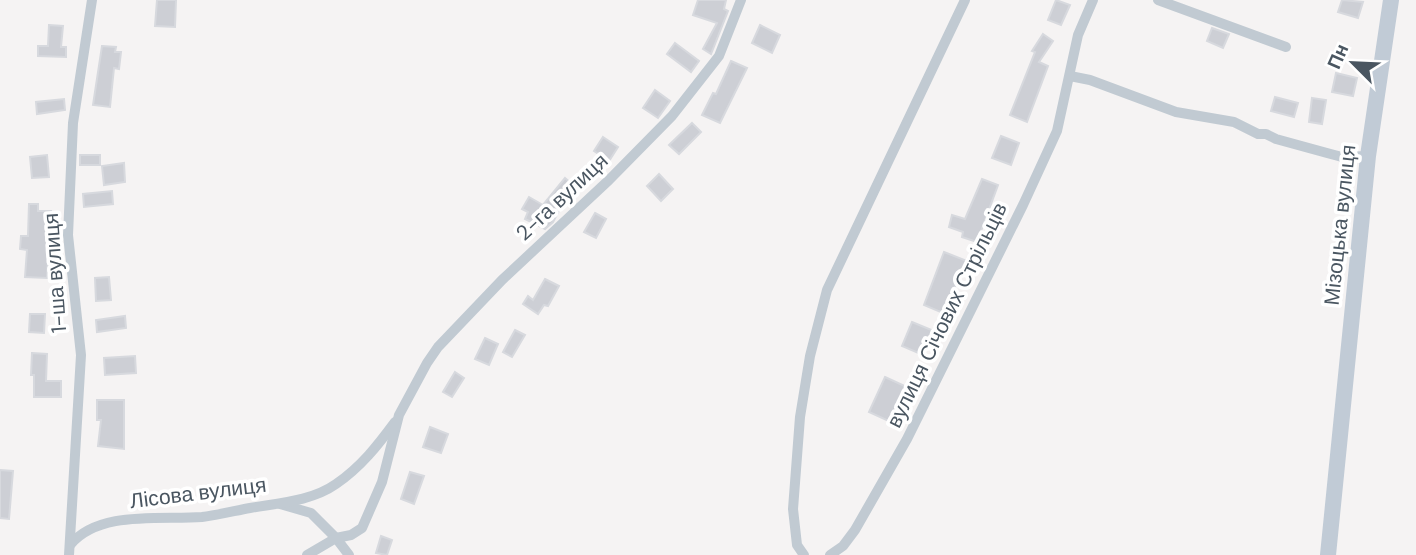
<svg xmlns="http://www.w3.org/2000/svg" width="1416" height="555" font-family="'DM Sans',sans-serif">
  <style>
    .building { fill: #cdcfd5; stroke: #d7d9de; stroke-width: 2 }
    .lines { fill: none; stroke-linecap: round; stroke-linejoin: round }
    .minor { stroke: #c1cad2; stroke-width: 10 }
    .secondary { stroke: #c1cbd6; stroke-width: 16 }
    .labels { text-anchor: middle; stroke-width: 7; stroke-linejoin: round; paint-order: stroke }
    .street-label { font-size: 21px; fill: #4a5661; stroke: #fff }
  </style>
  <rect width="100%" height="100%" fill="#f5f3f3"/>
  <!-- building -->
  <g class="building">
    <path d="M157 0H176L175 27 155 26Z"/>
    <path d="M698 0H726L724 9 728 11 711 54 703 49 717 23 693 15Z"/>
    <path d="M1056 0 1070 5 1061 25 1048 20Z"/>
    <path d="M1342 0 1363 2 1358 18 1338 12Z"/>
    <path d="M49 25 63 26 61 47H66V57L38 56V46H48Z"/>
    <path d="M760 25 780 35 772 53 752 43Z"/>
    <path d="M1212 28 1229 34 1223 48 1207 41Z"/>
    <path d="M1043 34 1053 41 1039 62 1048 66 1027 122 1010 115 1035 52 1032 51Z"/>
    <path d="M675 43 699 61 691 72 667 54Z"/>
    <path d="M102 46 116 47 115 52H121L119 69 114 68 110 107 93 105Z"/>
    <path d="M731 61 747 68 720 123 702 115 713 93 716 94Z"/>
    <path d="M1336 73 1357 78 1353 96 1332 92Z"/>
    <path d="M655 90 670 101 658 118 643 108Z"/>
    <path d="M1275 97 1298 103 1294 117 1271 111Z"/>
    <path d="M1312 98 1326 100 1322 124 1309 122Z"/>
    <path d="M64 99 65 110 37 114 36 102Z"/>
    <path d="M692 123 701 132 679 154 669 145Z"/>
    <path d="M1001 136 1019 143 1011 165 992 158Z"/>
    <path d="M603 137 618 147 609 161 594 151Z"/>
    <path d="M47 155 49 177 32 178 30 157Z"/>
    <rect x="80" y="155" width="20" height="10"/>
    <path d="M124 163 125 182 104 185 102 166Z"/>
    <path d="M659 174 673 189 661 201 647 186Z"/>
    <path d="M565 178 578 189 563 206 562 205 553 222 545 229 525 219 528 212 522 209 529 197 543 205Z"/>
    <path d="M982 179 998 185 977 242 962 237 963 232 949 227 952 215 965 219Z"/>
    <path d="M112 191 113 204 84 207 83 194Z"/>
    <path d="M29 204H38V211H51L47 278 25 277 27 250 20 249 21 236H28Z"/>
    <path d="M595 213 606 219 596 238 584 232Z"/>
    <path d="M944 252 967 261 943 313 924 305Z"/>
    <path d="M109 277 111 300 96 301 95 278Z"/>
    <path d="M545 279 559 286 548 306 544 305 538 314 523 304 528 296 533 300Z"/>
    <path d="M30 314H45L44 333 29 332Z"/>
    <path d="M125 316 126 328 97 332 96 320Z"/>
    <path d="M912 322 934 331 923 355 902 346Z"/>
    <path d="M515 330 525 335 512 357 503 352Z"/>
    <path d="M485 338 498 344 489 365 475 359Z"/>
    <path d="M32 353 47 354 46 381H61V397H34V375H31Z"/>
    <path d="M135 356 136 373 105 375 104 358Z"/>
    <path d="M455 372 464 378 452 397 443 392Z"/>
    <path d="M885 377 909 388 893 423 869 412Z"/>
    <path d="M97 400H124V449L98 446 101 420H97Z"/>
    <path d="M430 427 448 434 441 453 423 447Z"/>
    <path d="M0 470 13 471 9 519 0 518Z"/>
    <path d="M410 472 424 476 414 504 401 499Z"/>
    <path d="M381 536 392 540 387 555 376 553Z"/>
  </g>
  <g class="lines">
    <!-- minor -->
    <g class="minor">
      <path d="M1158 0 1286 47"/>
      <path d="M1070 76 1090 80 1176 112 1234 122 1258 134H1266L1276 139 1327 153 1342 157 1368 156"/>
      <path d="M280 504 311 513 336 538 349 555"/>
      <path d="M70 545C99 510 161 520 202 517 218 515 234 511 250 508 279 503 312 501 336 484 361 467 378 445 395 422"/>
      <path d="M69 555 81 355 68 235 73 123 92 0"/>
      <path d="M307 555 336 538 351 535 362 528 382 482 399 415 427 363 438 347 502 280 609 180 672 116 719 56 741 0"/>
      <path d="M804 555 797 545 793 509 800 417 810 356 827 290 965 0"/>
      <path d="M830 555 843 546 855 530 907 439 1023 205 1057 131 1078 35 1093 0"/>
    </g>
    <!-- secondary -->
    <path class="secondary" d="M1328 555 1368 156 1391 0"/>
  </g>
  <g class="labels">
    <!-- street labels -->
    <g class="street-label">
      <text transform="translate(562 197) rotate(-43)" y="7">2-га вулиця</text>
      <text transform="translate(1340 225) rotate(-84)" y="7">Мізоцька вулиця</text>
      <text transform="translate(55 273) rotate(-94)" y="7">1-ша вулиця</text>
      <text transform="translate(947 315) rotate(-64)" y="7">вулиця Січових Стрільців</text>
      <text transform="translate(198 493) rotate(-7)" y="7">Лісова вулиця</text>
    </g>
  </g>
  <!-- north arrow -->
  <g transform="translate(1353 63) rotate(294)" stroke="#ffffff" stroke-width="5" paint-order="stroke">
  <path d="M0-5L12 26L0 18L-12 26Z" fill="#4a5661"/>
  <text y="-10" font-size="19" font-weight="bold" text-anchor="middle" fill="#4a5661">Пн</text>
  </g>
</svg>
